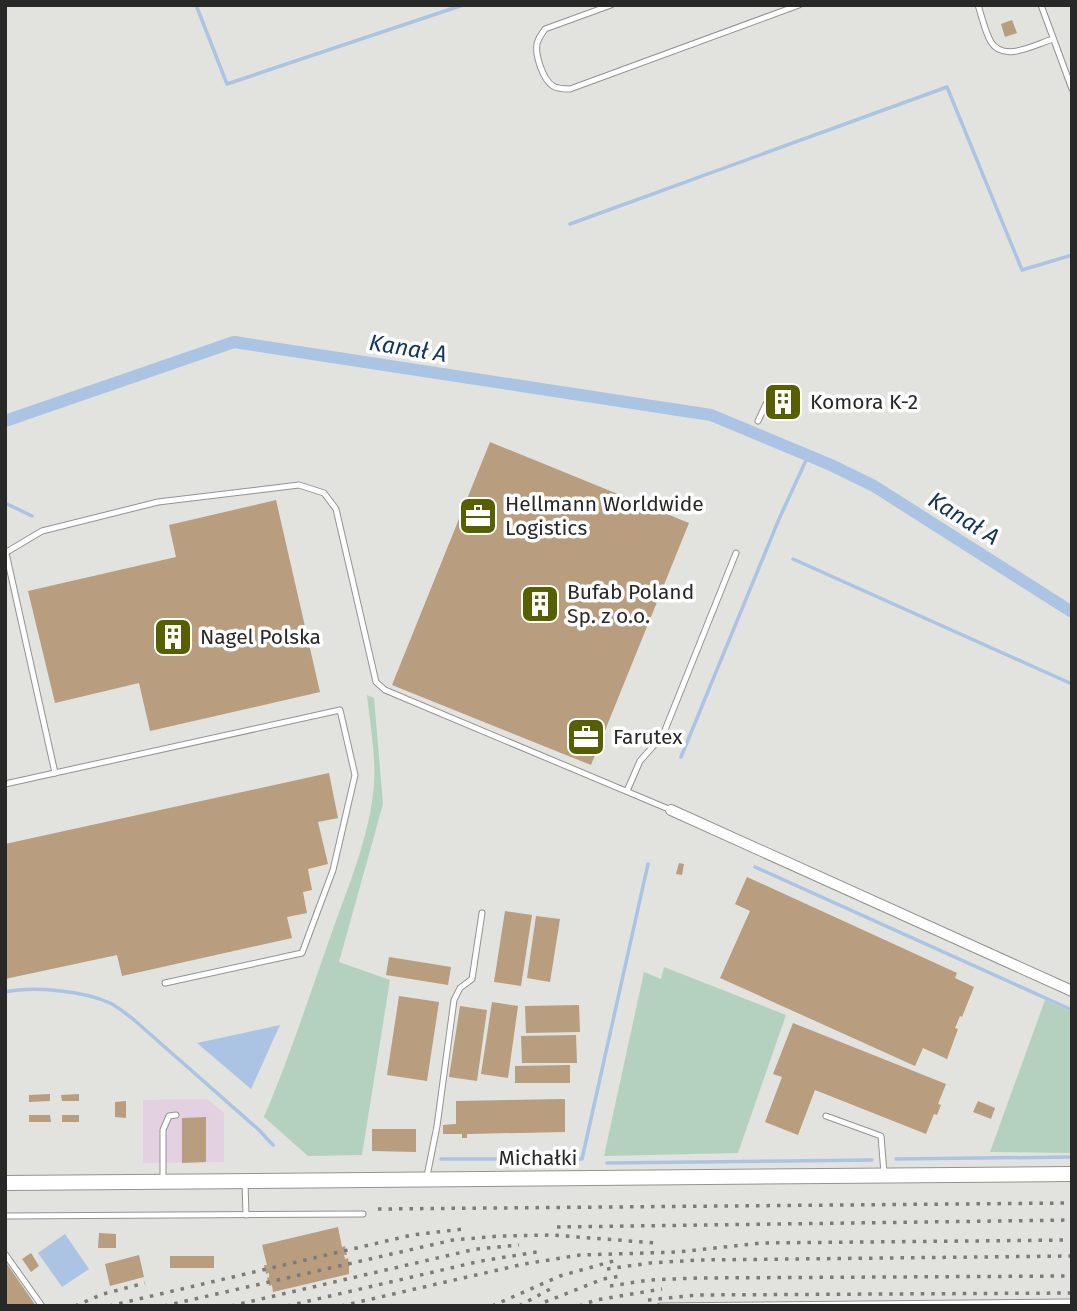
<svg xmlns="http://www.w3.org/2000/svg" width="1077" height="1311" font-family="'Fira Sans',sans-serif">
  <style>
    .commercial { fill: #e3d1e2 }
    .green { fill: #b4d1bf }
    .water { fill: #abc4e4 }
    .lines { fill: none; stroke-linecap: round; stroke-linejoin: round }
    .stream { stroke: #abc4e4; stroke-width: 3.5 }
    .canal { stroke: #abc4e4; stroke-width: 12 }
    .building { fill: #b89d7f }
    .service-casing { stroke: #949390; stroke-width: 7 }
    .minor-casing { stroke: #949390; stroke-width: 12 }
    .tertiary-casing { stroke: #949390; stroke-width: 16 }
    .service { stroke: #fff; stroke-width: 5 }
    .minor { stroke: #fff; stroke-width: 10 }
    .tertiary { stroke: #fff; stroke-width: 14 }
    .rail { stroke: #7b7b79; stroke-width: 3.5; stroke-dasharray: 3.5 7; stroke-linecap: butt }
    .labels { text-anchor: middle; stroke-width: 7; stroke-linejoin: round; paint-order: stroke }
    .poi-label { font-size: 21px; fill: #282827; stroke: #fff; text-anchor: start }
    .street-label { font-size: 21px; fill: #282827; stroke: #fff }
    .water-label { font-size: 23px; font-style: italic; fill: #12345d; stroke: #fff }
  </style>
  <rect width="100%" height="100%" fill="#e2e2de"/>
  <!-- commercial -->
  <path class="commercial" d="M207 1099 224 1113V1162L143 1163V1100Z"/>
  <!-- green -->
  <g class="green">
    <path d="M367 695 374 698 383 804 339 962 390 980 362 1155 308 1156 264 1117C290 1056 310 994 332 932 349 884 370 836 374 784 376 754 370 724 367 695Z"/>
    <path d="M664 967 786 1015 738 1153 604 1156 644 972 661 979Z"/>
    <path d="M1045 1000 1072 1012V1153L990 1152Z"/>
  </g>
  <!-- water -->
  <g class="water">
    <path d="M280 1025 251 1089 197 1043Z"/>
    <path d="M65 1234 89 1269 62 1287 38 1253Z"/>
  </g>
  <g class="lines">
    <!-- stream -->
    <g class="stream">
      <path d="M196 5 227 84 463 5"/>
      <path d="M570 224 947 87 1022 270 1072 255"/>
      <path d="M5 503 32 516"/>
      <path d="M793 559 1072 684"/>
      <path d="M681 757 779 519 808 456"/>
      <path d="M755 867 1072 1010"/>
      <path d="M5 992C34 986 84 991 110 1003 118 1007 126 1014 133 1019L259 1130 273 1145"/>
      <path d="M441 1159H582L648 864"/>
      <path d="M896 1159 1072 1157"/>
      <path d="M607 1163 872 1160"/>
    </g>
    <!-- canal -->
    <path class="canal" d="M5 421 234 342 711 415 831 465 874 486 1072 612"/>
  </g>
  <!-- building -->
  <g class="building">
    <path d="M1012 20 1017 33 1005 37 1001 24Z"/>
    <path d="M778 393 792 400 787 411 773 404Z"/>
    <path d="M490 442 689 523 591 765 392 685Z"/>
    <path d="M276 500 320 692 150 731 139 683 55 703 28 591 176 557 169 525Z"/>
    <path d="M329 773 338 818 318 822 328 864 308 869 312 890 303 892 307 913 287 917 292 938 122 976 117 955 5 979V844Z"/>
    <path d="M679 863 684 864 682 875 676 874Z"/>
    <path d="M747 877 957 973 955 978 974 987 962 1017 960 1016 955 1028 958 1029 947 1059 923 1048 915 1066 720 978 750 911 735 904Z"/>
    <path d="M505 911 532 915 521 986 494 982Z"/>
    <path d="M536 916 560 919 550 982 527 978Z"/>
    <path d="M389 957 451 967 448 985 386 975Z"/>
    <path d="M399 996 439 1002 427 1081 387 1075Z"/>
    <path d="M492 1002 518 1006 508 1078 481 1074Z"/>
    <path d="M579 1005 580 1032 526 1033 525 1006Z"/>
    <path d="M460 1006 487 1010 477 1081 449 1077Z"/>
    <path d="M793 1023 946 1084 938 1104 941 1105 937 1115 934 1114 926 1134 815 1090 798 1135 765 1122 782 1077 773 1074Z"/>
    <path d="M576 1035 577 1063H522L521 1036Z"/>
    <path d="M570 1065V1083H515V1066Z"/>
    <path d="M50 1094V1101L29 1102V1095Z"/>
    <path d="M79 1094V1101H62L61 1095Z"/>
    <path d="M565 1099V1132L467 1134V1138H462V1134H443V1125L456 1124V1101Z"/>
    <path d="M126 1101V1118L115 1117V1102Z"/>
    <path d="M978 1101 995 1108 991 1119 973 1112Z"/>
    <path d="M29 1115H50L51 1122H29Z"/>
    <rect x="62" y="1115" width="17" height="7"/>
    <path d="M206 1117V1162L182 1163V1118Z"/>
    <path d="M372 1129H416V1152L372 1151Z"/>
    <path d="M338 1227 342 1247 345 1246 347 1255H344L345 1259 348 1258 349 1263V1274L273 1292 272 1285 269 1286 267 1278 269 1277V1273L266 1274 264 1265H267L262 1245Z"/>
    <path d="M99 1233 116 1234V1248H98Z"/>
    <path d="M31 1253 39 1266 31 1272 22 1259Z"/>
    <path d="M139 1255 144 1277 110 1286 105 1264Z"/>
    <rect x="170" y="1256" width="44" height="12"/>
    <path d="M5 1261 36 1306H5Z"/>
  </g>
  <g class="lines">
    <defs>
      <g id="service">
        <path d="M611 5 545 29C542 34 538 38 537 44 535 55 543 80 553 86 558 89 564 89 570 89L799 5"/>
        <path d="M978 5C982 17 985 32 991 42 1004 63 1036 44 1053 39"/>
        <path d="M1041 5 1072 89"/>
        <path d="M758 421 766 404"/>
        <path d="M5 553 42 531 158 502 299 485 324 493 336 509 376 682 385 690 671 810"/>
        <path d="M6 553 55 773"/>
        <path d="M5 784 340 710 355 775 333 870 302 953 165 983"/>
        <path d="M627 791 640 761 663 735 736 553"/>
        <path d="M826 1116 881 1136 884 1173"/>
        <path d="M427 1176 437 1126 454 1000 460 988 472 979 482 913"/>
        <path d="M163 1181V1130L169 1116 176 1115"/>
        <path d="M245 1183 246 1215"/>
        <path d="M5 1216 363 1214"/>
        <path d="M5 1254 42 1306"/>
        <path d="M660 1306 1072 1302"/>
      </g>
      <path id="minor" d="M671 810 1072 991"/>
      <path id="tertiary" d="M5 1183 1072 1174"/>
    </defs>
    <!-- service casing -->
    <use href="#service" class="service-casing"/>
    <!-- minor casing -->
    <use href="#minor" class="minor-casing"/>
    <!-- tertiary casing -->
    <use href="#tertiary" class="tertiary-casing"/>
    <!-- service -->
    <use href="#service" class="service"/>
    <!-- minor -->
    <use href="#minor" class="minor"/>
    <!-- tertiary -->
    <use href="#tertiary" class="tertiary"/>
    <!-- rail -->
    <g class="rail">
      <path d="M378 1209 1072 1203"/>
      <path d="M557 1227 1072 1220"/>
      <path d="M607 1269 650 1263 699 1260 1072 1256"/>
      <path d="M610 1286 649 1280 698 1278 1072 1276"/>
      <path d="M648 1300 697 1295 1072 1293"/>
      <path d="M545 1302 603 1279 621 1276"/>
      <path d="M11 1306V1305"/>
      <path d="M75 1306 103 1294 145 1283"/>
      <path d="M109 1306 412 1235 463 1229"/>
      <path d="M164 1306 453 1240 500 1236 552 1235 656 1243"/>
      <path d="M231 1306 476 1249 519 1245"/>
      <path d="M287 1306 481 1261 543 1251"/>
      <path d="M341 1306 524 1264 580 1255 678 1252 761 1243 1072 1240"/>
      <path d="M492 1306 560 1276 617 1260"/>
      <path d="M519 1306 554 1287"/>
      <path d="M579 1306 596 1300 662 1289"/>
    </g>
  </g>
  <!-- icons -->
  <defs>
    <symbol id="building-square" viewBox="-11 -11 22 22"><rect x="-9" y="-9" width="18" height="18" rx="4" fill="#566000" stroke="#fff"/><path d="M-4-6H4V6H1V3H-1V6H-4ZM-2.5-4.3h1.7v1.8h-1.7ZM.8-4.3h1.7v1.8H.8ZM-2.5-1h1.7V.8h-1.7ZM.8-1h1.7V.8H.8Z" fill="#fff"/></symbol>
    <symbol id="office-square" viewBox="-11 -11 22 22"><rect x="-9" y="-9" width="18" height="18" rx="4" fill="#566000" stroke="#fff"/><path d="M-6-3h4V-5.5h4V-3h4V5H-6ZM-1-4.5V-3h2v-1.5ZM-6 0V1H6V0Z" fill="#fff"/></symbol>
  </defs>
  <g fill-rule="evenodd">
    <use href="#building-square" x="761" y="380" width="44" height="44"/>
    <use href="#office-square" x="456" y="494" width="44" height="44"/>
    <use href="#building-square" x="518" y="582" width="44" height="44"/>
    <use href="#building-square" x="151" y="615" width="44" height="44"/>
    <use href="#office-square" x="564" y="715" width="44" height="44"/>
  </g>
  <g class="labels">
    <!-- poi labels -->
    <g class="poi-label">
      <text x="810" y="409">Komora K-2</text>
      <text x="505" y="511">Hellmann Worldwide<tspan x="505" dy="24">Logistics</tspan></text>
      <text x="567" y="599">Bufab Poland<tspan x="567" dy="24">Sp. z o.o.</tspan></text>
      <text x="200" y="644">Nagel Polska</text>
      <text x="613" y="744">Farutex</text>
    </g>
    <!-- street labels -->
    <g class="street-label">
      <text x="538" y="1165">Michałki</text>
    </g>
    <!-- water labels -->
    <g class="water-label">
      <text transform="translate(408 348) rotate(9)" y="8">Kanał A</text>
      <text transform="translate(964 518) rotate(32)" y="8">Kanał A</text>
    </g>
  </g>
  <!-- border -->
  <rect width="1077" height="1311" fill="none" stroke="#282827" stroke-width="14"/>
</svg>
